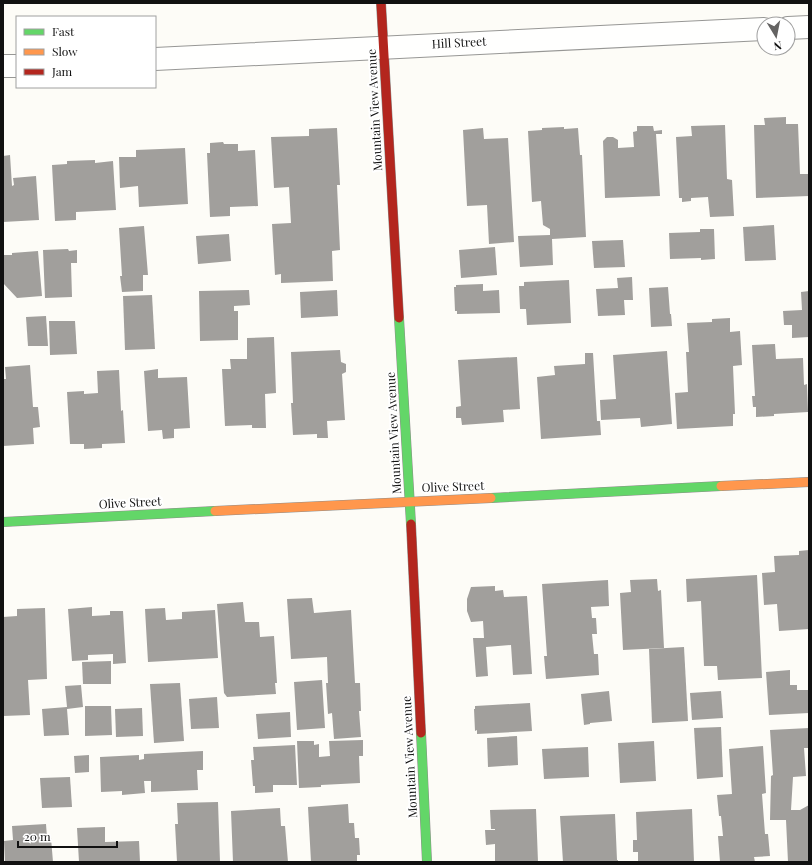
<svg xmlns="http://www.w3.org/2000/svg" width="812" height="865" font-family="'Playfair Display',serif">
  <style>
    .building { fill: #a19f9c }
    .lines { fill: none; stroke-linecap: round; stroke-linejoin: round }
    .street-casing { stroke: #979795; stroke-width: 24 }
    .fast-casing { stroke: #8e8d8b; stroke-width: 10 }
    .slow-casing { stroke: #8e8d8b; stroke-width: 10 }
    .jam-casing { stroke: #8e8d8b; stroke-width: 10 }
    .street { stroke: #fffffe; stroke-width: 22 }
    .fast { stroke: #63d668; stroke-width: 9 }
    .slow { stroke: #ff974d; stroke-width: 9 }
    .jam { stroke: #b3261e; stroke-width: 9 }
    .labels { text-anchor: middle; stroke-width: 4; stroke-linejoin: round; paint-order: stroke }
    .street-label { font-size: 12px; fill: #111; stroke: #fff }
  </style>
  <rect width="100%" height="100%" fill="#fdfcf7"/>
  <!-- building -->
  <g class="building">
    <path d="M786 117V124H798L800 174H808L809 196 756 198 754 125H765L764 118Z"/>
    <path d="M725 125 727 179 732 180 734 216 710 217 708 197 691 198V201L682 202V198H679L676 137 692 136 691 126Z"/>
    <path d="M637 126H653L654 131 662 130V134H656L660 196 605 198 603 141 607 137H613L618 140V148L634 147 633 132 637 131Z"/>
    <path d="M564 127V129L578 128 580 155H582L586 237 552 239 553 265 520 267 518 236 550 235V229L543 225 541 201 532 202 528 131 542 130V128Z"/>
    <path d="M337 128 340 185H337L340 250 332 251 333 281 281 283V274L275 275 272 224 291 223 289 187 274 188 271 137 309 136V129Z"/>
    <path d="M483 128 484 139 508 138 514 242 489 244 487 205 467 206 463 130Z"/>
    <path d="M223 142 224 144H238V151L255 150 258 206 230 207V216L210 217 207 153H210V143Z"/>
    <path d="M185 148 188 204 139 207 138 186 120 188 119 157H136V150Z"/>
    <path d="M10 155 12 186 14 185 13 178 36 176 39 220 3 222V156Z"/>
    <path d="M95 160V163L113 161 116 210 76 212V220L55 221 52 165 67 164V161Z"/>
    <path d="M774 225 776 260 745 261 743 227Z"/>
    <path d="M144 226 148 275H143V291L122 292 120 276H122L119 228Z"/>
    <path d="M700 229H714L715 259 701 260V258L670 259 669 233 700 232Z"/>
    <path d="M229 234 231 261 198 264 196 236Z"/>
    <path d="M623 240 625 267 594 268 592 241Z"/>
    <path d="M495 247 497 275 461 278 459 250Z"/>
    <path d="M68 249 69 251 77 250V263H71L72 297 45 298 43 250Z"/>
    <path d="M38 251 42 296 17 298 3 283V255H12V253Z"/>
    <path d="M632 277 633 300H624L625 315 598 316 596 289 618 288 617 278Z"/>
    <path d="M569 280 571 323 527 325 526 309H520L519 286H524V282Z"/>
    <path d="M483 284V291L499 290 500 313 457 314V311H455L454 287H456V285Z"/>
    <path d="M668 287 670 314H671L672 326 651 327 649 288Z"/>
    <path d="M249 290 250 305 234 306V311H238V340L200 341 199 291Z"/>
    <path d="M337 290 338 316 301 318 300 292Z"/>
    <path d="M809 291V337L792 338V325H784L783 311 802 310 801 292Z"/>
    <path d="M152 295 155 349 125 350 123 296Z"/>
    <path d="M46 316 48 346H28L26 317Z"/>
    <path d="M730 318V332L740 331 742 365 733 366 735 414H733V426L677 429 675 393 688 392 686 352H689L687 323 712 322V319Z"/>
    <path d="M49 321H75L77 354 50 355Z"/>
    <path d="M274 337 276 393 265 394 266 428H252V425L225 426 222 369H231L230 359H247V338Z"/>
    <path d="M775 344 776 359 803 358 804 385 807 384 808 412 774 414V416L756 417V407H753L752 396H755L752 345Z"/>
    <path d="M340 350 341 362 346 364V372L342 374 345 420 327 421 328 438H317V434L293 435 291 403H293L291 352Z"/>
    <path d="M667 351 672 424 641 427 640 418 601 420 600 400 616 399 613 355Z"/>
    <path d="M585 353H593L597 421H600L601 435 541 439 537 377 555 375 554 366 585 364Z"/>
    <path d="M517 357 520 409 503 410 504 422 462 425 461 418H456V407L461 406 458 360Z"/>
    <path d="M30 365 33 407H38L40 427 33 428 34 444 3 446V379H6L5 367Z"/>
    <path d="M158 369V378L187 377 190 428 174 429V438L163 439 162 430 148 431 144 371Z"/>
    <path d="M119 370 121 411 123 410 125 443 102 444V448L84 449V444H70L67 392 84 391V394L98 393 97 371Z"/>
    <path d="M809 550V629L779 631 777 604 764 605 762 573 775 572 774 556 799 555V551Z"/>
    <path d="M757 575 762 678 718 680 717 666H704L701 601 687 602 686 579Z"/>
    <path d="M657 579 658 591 661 590 664 648 623 650 620 593 631 592 630 580Z"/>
    <path d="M608 580 609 606 591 607 592 618H596L597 634H592L594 654H598L599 675 546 679 544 656H547L542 584Z"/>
    <path d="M495 586V591L503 590 504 597 527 596 532 674 513 675 511 645 486 647 488 676 476 677 473 638H484L483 621 471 622 467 611V599L471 587Z"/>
    <path d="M312 598 314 613 351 610 355 683H360L361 711H359L361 737 334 739 332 713 328 714 326 683H328L327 657 291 659 287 599Z"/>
    <path d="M243 602 245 622H259L260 637 274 636 277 683H275L276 694 227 697 224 693 217 604Z"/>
    <path d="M92 607V616L110 615V611H123L126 663 113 664V654L88 655V660L72 661 68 609Z"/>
    <path d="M45 608 47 679 28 680 30 715 3 716V617L17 616V609Z"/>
    <path d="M165 608 166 620 182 619V612L215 610 218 658 148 662 145 609Z"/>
    <path d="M684 647 688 721 652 723 649 649Z"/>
    <path d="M111 661V684H83L82 662Z"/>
    <path d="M790 670V685H797V690H809V713L769 715 766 672Z"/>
    <path d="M322 680 325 728 297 730 294 682Z"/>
    <path d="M180 683 184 741 154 743 150 684Z"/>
    <path d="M81 685 83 707 67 709 69 735 44 736 42 709 67 707 65 686Z"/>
    <path d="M609 691 612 721 590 723V724L584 725 581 694Z"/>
    <path d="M721 691 723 718 692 720 690 693Z"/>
    <path d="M217 697 219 728 191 729 189 699Z"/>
    <path d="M530 703 532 731 477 734V730L475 731 474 709H475V706Z"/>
    <path d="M85 706H111L112 735 85 736Z"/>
    <path d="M142 708 143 736 116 737 115 709Z"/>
    <path d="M290 712 291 737 258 739 256 714Z"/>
    <path d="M721 727 723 777 697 779 694 728Z"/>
    <path d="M809 728V748H804L806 776 793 777 791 810H800L809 805V862H788L786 820H770L771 776 773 775 770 730Z"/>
    <path d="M517 736 518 765 488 767 487 738Z"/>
    <path d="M363 740V756H359L360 783 321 785V787L299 788 297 741H314V745L319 744V757L330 756 329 741Z"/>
    <path d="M654 741 656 781 620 783 618 743Z"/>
    <path d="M295 745 297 785H273V792L255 793V786H253L251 760H254L253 747Z"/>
    <path d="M763 746 766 793 762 794 765 834H768L770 856 754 857 755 862H720L718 836H723L721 816H719L717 795 732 794 729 749Z"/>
    <path d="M588 747 589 777 544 779 542 749Z"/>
    <path d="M203 751V770H197L198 790 151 792V781H144L145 793 122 795V791L101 792 100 757 139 755V760L144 759V754Z"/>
    <path d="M89 755V772L75 773 74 756Z"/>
    <path d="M70 777 72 807 42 808 40 778Z"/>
    <path d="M218 802 220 862H177L175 824H178L177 803Z"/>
    <path d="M348 804 349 823H354L355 838H359L360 855H357V862H311L308 807Z"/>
    <path d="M280 808 281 826H285L288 862H233L231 811Z"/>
    <path d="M536 809 538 862H495V844L486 845 485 830H495V829H491L490 810Z"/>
    <path d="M692 809 694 862H638V852H633V840H637L636 812Z"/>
    <path d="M615 814 617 860H618V862H563L560 816Z"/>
    <path d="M46 824 47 838H51L53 862H5L4 841 13 840 12 826Z"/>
    <path d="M105 827V842L139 841 140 862H79L77 828Z"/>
  </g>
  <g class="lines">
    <defs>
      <g id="street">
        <path d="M788 28 809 27"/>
        <path d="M155 59 764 29"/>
        <path d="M3 66H17"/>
      </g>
      <g id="fast">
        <path d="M399 318 411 524"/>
        <path d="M491 498 721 486"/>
        <path d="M3 522 215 511"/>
        <path d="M421 733 427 862"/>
      </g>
      <g id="slow">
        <path d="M721 486 809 482"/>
        <path d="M215 511 491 498"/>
      </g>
      <g id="jam">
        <path d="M381 3 399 318"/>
        <path d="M411 524 421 733"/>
      </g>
    </defs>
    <!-- street casing -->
    <use href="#street" class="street-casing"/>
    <!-- fast casing -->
    <use href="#fast" class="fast-casing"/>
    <!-- slow casing -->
    <use href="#slow" class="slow-casing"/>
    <!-- jam casing -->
    <use href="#jam" class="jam-casing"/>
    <!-- street -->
    <use href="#street" class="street"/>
    <!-- fast -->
    <use href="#fast" class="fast"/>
    <!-- slow -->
    <use href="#slow" class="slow"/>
    <!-- jam -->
    <use href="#jam" class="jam"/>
  </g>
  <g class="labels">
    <!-- street labels -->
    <g class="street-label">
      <text transform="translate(459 43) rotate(-3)" y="4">Hill Street</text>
      <text transform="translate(375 110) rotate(-93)" y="4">Mountain View Avenue</text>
      <text transform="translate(394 433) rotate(-93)" y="4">Mountain View Avenue</text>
      <text transform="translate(453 487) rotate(-2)" y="4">Olive Street</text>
      <text transform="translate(130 503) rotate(-3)" y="4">Olive Street</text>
      <text transform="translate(410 757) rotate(-93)" y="4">Mountain View Avenue</text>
    </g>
  </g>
  <!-- border -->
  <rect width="812" height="865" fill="none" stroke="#111111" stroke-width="8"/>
  <!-- legend -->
  <rect x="16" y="16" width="140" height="72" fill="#ffffff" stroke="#a0a0a0"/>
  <rect x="24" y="29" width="20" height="6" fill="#63d668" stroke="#a0a0a0"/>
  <text x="52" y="36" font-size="12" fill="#111111">Fast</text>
  <rect x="24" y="49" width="20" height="6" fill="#ff974d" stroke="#a0a0a0"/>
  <text x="52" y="56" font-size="12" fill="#111111">Slow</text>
  <rect x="24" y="69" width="20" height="6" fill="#b3261e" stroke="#a0a0a0"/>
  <text x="52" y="76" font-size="12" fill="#111111">Jam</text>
  <!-- north arrow -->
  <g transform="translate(776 36) rotate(170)"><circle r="19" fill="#ffffff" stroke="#a0a0a0"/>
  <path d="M0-3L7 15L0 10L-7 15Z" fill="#646362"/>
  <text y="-6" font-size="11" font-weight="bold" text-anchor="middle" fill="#111111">N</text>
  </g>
  <!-- scale -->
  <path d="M18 841v6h99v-6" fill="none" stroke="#111111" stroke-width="2"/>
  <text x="24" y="841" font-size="12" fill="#111111" stroke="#ffffff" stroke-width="3" paint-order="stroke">20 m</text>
</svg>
